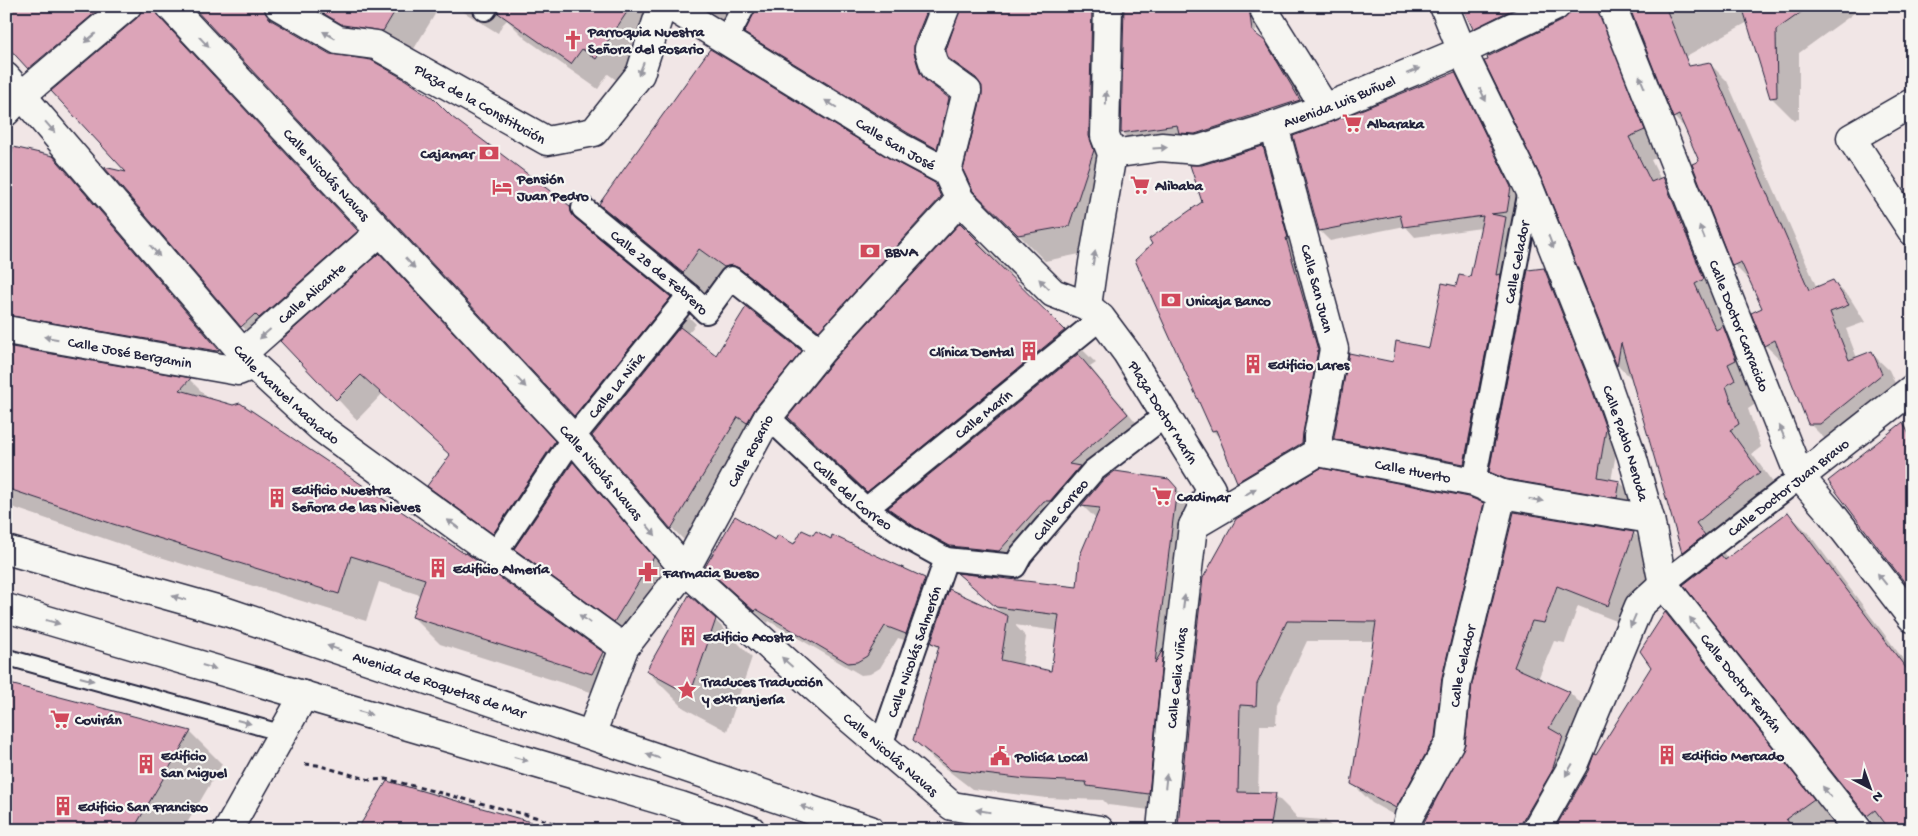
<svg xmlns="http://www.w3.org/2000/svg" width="1918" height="836" font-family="'Gochi Hand',sans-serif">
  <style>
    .shadow { fill: #0003; fill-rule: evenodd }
    .building { fill: #dca4b8; stroke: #22223b }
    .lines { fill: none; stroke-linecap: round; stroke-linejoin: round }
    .service-casing { stroke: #22223b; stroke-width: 19 }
    .pedestrian-casing { stroke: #22223b; stroke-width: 26 }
    .minor-casing { stroke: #22223b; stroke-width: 31 }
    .tertiary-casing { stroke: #22223b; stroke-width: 31 }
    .secondary-casing { stroke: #22223b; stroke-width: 31 }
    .path { stroke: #22223b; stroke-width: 3; stroke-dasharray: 5 4; stroke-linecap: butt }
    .service { stroke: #f6f6f2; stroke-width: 15 }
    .pedestrian { stroke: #f6f6f2; stroke-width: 22 }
    .minor { stroke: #f6f6f2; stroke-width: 28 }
    .tertiary { stroke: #f6f6f2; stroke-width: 28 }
    .secondary { stroke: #f6f6f2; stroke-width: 28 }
    .oneway { fill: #9797a0 }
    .labels { text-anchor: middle; stroke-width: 4.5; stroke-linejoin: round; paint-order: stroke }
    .poi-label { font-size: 15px; font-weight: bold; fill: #22223b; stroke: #f6f6f2; text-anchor: start }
    .street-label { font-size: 15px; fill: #22223b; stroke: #f6f6f2 }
  </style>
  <rect width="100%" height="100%" fill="#f1e6e6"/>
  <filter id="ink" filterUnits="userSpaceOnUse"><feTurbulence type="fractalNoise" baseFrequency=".02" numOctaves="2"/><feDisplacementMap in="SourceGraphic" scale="10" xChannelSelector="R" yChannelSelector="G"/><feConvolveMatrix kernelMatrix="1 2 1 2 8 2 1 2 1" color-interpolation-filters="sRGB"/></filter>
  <g filter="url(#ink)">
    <!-- shadow -->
    <g class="shadow">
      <path d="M6 6H168L182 42 575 463 573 464 596 487 676 581 638 644 539 572 516 549 514 553 449 506 429 486 451 456 382 394 357 420 280 337 266 350 242 326 107 169 130 174 6 43Z"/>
      <path d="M191 6H440L409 57 291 25 289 31 330 55 451 118 569 207 596 233V237L670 298 696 324 687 334 716 357 801 351 816 367 687 543 672 528 594 435 205 19Z"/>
      <path d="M454 6H675L622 84 608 74 598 89 526 39 507 20 502 25 498 33Z"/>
      <path d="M691 6H1270L1254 34 1290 68 1325 126 1454 73 1465 84 1522 199 1517 223 1511 224 1516 229 1475 474 1346 449 1338 442 1334 465 1333 472 1483 504 1503 524 1416 827 1372 803 1352 783 1374 641H1307L1277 705 1276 725H1260L1258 794 1275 795 1295 815V818L1325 820 1335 830H1184L1180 826 1262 505 1238 481 1221 439 1213 431 1202 166 1222 160 1148 158 1122 132 1124 20 1121 24 1095 251 1045 261 974 190 964 168 963 174 772 59 752 39 750 42ZM947 51 949 58 983 89 976 126 944 96 940 81V70ZM1294 136 1320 231 1330 241 1405 226 1415 237 1481 228 1471 278 1457 287 1430 350 1394 364 1347 374 1316 269 1294 179 1262 147Z"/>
      <path d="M1463 6H1864L1799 53V119L1794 120 1771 97 1748 22 1668 66 1633 13 1629 14 1667 153 1651 160 1661 180 1663 178 1686 201 1726 302 1717 306 1757 403 1748 409 1761 447 1752 454 1782 495 1718 546 1728 559 1788 513 1809 534 1912 671V830H1875L1871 820 1685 585 1702 572 1683 552 1633 380 1618 365 1546 184 1498 52 1474 28Z"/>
      <path d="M1709 63 1727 81 1817 288 1832 281 1850 298 1865 322 1846 329 1857 358 1871 353 1889 370 1899 392 1826 440 1809 423 1784 361 1783 362 1765 345 1763 309 1751 282 1734 265 1701 162 1686 129 1674 117Z"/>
      <path d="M6 149 52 157 80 185 246 378 28 342 20 350 190 380 210 400 466 554 603 653 630 681 619 701 440 644 413 617 420 595 379 582 366 621 141 551 6 505Z"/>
      <path d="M891 161 934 184 962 212 968 225 964 228 1011 274 1007 275 1096 363 1090 367 1145 433 1091 479 1099 486 1168 480 1196 509 1167 812 1108 805 1103 800 1046 798 972 789 933 759 914 740 939 649 932 642 1005 616 960 575 1078 589 1096 519 1081 504 1068 519 1062 518 1018 569 934 545 899 523 789 417 842 353 768 294 726 275 711 299 627 231 600 204ZM1015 625 1058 631 1052 672 1022 666 1026 637Z"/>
      <path d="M1544 269 1556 281 1618 442 1611 481 1620 482 1632 495 1629 509 1503 483 1491 471Z"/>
      <path d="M1903 424 1912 432V591Z"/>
      <path d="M1515 513 1634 533 1655 554 1629 626 1578 606 1565 643 1554 641 1538 679 1570 693 1591 714 1551 830H1437L1467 745Z"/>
      <path d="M813 536 831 541 833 537 925 579 937 592 919 645 898 638 880 668 870 674 861 675 769 621 768 623 719 580 776 542 794 545Z"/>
      <path d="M1665 614 1686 634 1841 830H1556L1596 757 1653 667Z"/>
      <path d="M715 620 752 657 727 731 684 708 647 671Z"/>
      <path d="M98 710 190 732 222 764 183 830H6Z"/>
      <path d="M388 782 553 830H358Z"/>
    </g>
    <!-- building -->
    <g class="building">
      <path d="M6 6H103L28 69 6 45Z"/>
      <path d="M142 6H155L159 17 358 231 259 318 255 314 241 327 104 167 126 172 51 91 137 18 141 12Z"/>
      <path d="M192 6H263L266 14 271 20 330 54 371 60 404 79 432 97 452 117 570 206 571 212 575 218 671 297 574 416Z"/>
      <path d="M311 6H398L383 31 343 25Z"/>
      <path d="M500 6H631L596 59 582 49 571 64 498 13Z"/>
      <path d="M757 6H929L914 43V53L920 73 925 80 949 98 937 149 908 133 744 33Z"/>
      <path d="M961 6H1092L1089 136 1094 150 1069 226 1018 235 973 191 963 170 982 95V86L976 78 948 58 946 50Z"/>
      <path d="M1124 6H1249L1252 31 1265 41 1300 100 1195 134 1179 133 1177 125 1121 133Z"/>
      <path d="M1462 6H1519L1473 29Z"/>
      <path d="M1571 6H1597L1645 130 1629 137 1651 182 1663 177 1704 279 1695 284 1716 330 1723 326 1736 360 1728 364 1735 380 1726 386 1739 424 1730 430 1760 472 1696 523 1705 535 1682 553 1621 343 1617 366 1544 184 1484 61 1488 60 1487 57 1563 20 1569 14Z"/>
      <path d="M1629 6H1665L1689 66 1710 62 1809 290 1833 280 1849 305 1830 312 1849 360 1872 351 1882 374 1820 424H1808L1775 340 1764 346 1751 313 1762 308 1741 262 1732 266 1692 164 1699 161 1679 115 1673 118Z"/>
      <path d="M1742 6H1810L1776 30 1777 97 1770 98Z"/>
      <path d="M710 49 892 160 935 183 941 197 819 331 739 268 732 265 724 267 699 249 683 273 599 204Z"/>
      <path d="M1455 72 1511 187 1507 212 1491 214 1506 217 1496 275 1501 274 1464 464 1334 439V437L1349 353 1393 362 1396 341 1429 348 1442 283 1456 286 1459 275 1470 277 1483 216 1403 227 1400 215 1319 231 1293 136 1331 122Z"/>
      <path d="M1263 146 1288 238H1286L1318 350 1303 433 1302 443 1237 482 1216 430 1212 431 1135 260 1152 244 1149 239 1202 202 1190 165H1202Z"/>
      <path d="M13 147 53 156 219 350 217 351 6 315V180Z"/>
      <path d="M960 223 980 243H977L1065 330 867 492 788 417 834 360Z"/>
      <path d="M379 253 555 441 493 534 427 486 450 455 361 375 336 400 280 341Z"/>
      <path d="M1544 268 1589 381 1606 429 1598 477 1620 481 1617 498 1506 479 1489 472 1528 270Z"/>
      <path d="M746 307 802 351 756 407 747 423 738 417 671 529 592 436 680 327 716 355Z"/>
      <path d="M6 346 191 378 180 390 233 405 240 403 465 554 466 553 603 652 592 674 412 617 425 579 351 556 339 594 113 524 6 488Z"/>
      <path d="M1078 354 1128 414 1069 464 1080 466 1050 501H1044L999 551 950 546 915 527 888 508Z"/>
      <path d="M1903 422 1912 441V592L1828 481Z"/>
      <path d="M573 462 654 557 614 622 514 549Z"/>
      <path d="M1321 468 1469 497 1484 503 1442 677 1435 737 1396 808 1351 784 1376 622 1287 621 1257 684 1256 706 1240 705 1238 792 1276 793 1270 830H1207V828L1178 826 1193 664 1203 578 1236 519Z"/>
      <path d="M1115 471 1169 479 1177 488 1155 663 1163 649 1149 794 1087 786 1086 782 1026 779 951 770 913 740 939 646 931 643 949 589 1008 616 1001 660 1051 671 1059 615 996 607 957 573 1077 587 1080 555 1100 508 1081 506 1102 481Z"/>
      <path d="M1514 512 1634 532 1608 606 1557 586 1544 623 1532 621 1514 667 1570 692 1549 728 1563 736 1552 771 1522 822 1520 830H1437L1424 822 1465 744 1472 684Z"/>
      <path d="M1788 512 1912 676V830H1890L1875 810 1867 816 1683 585 1721 555 1725 560Z"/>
      <path d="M735 516 775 540 778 535 794 544 802 530 813 535 816 531 831 539 832 535 925 578 906 634 885 626 867 656 857 662 848 663 756 609 755 612 705 567Z"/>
      <path d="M689 595 716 619 690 695 646 671Z"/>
      <path d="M1665 612 1814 799 1786 819 1795 830H1554L1588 771 1594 754 1596 755 1651 667 1640 651Z"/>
      <path d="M6 683 191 731 133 830H6Z"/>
      <path d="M387 781 531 822 529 830H357Z"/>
    </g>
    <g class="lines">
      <defs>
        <path id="service" d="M6 657 282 733"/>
        <g id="pedestrian">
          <path d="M485 9 487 6"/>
          <path d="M726 40 744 6"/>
          <path id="s1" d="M583 208 689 295 706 312 731 278 822 350"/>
          <path id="s2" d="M768 417 866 509 908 538 946 559 1015 566 1021 555 1093 471 1166 415"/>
          <path id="s3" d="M1474 482 1530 190"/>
          <path id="s4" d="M866 509 1101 318"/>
          <path id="s5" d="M495 554 573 438 689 295"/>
          <path d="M1663 584 1800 477"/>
          <path id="s6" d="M881 745 946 559"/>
        </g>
        <g id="minor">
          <path id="s7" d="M170 6 573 438 685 570 848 717 952 806 1100 830"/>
          <path id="s8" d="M279 6 338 40 376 45 547 141 594 132 640 74 662 6"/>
          <path id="s9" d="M664 6 675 9 900 147 947 172 960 200 1053 293 1087 306 1101 318 1127 353 1211 489 1193 526 1177 662 1161 830"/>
          <path d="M946 6 929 49 935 68 967 91 947 172"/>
          <path d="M1265 6V12L1325 108"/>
          <path id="s10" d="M1444 6 1462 51 1530 190 1604 376 1632 456 1650 519 1663 584 1858 830"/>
          <path id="s11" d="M1612 6 1800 477 1831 513 1912 618"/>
          <path id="s12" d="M6 77 253 365 321 428 624 648"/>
          <path d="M1912 103 1851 138 1912 231"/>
          <path d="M6 112 22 95 127 6"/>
          <path id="s13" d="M1274 126 1334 349 1318 436V452"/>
          <path id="s14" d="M1112 154 1161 147 1197 150 1274 126 1325 108 1462 51 1556 6"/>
          <path d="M1087 306 1093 263 1112 154 1105 136 1108 6"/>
          <path id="s15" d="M6 330 238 371 253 365"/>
          <path id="s16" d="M243 353 380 232"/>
          <path d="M1800 477 1912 389"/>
          <path id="s17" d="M1193 526 1318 452 1474 482 1502 494 1650 519"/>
          <path id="s18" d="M591 735 624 648 685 570 768 417 822 350 960 200"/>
          <path id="s19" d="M1406 830 1409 816 1450 742 1457 681 1502 494"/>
          <path d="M1536 830 1574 763 1639 606 1663 584"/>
        </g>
        <path id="tertiary" d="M228 830 304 695"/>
        <g id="secondary">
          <path id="s20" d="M6 550 227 612 870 830"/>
          <path d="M6 608 681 806 751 830"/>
        </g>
      </defs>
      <!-- service casing -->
      <use href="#service" class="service-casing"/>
      <!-- pedestrian casing -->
      <use href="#pedestrian" class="pedestrian-casing"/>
      <!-- minor casing -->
      <use href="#minor" class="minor-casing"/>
      <!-- tertiary casing -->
      <use href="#tertiary" class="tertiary-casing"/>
      <!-- secondary casing -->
      <use href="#secondary" class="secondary-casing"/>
      <!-- path -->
      <path class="path" d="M305 764 317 765 370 780 386 779 535 817 573 830"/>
      <!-- service -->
      <use href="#service" class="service"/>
      <!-- pedestrian -->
      <use href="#pedestrian" class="pedestrian"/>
      <!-- minor -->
      <use href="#minor" class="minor"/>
      <!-- tertiary -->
      <use href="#tertiary" class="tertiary"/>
      <!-- secondary -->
      <use href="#secondary" class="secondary"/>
    </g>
    <!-- one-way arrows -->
    <defs><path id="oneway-solid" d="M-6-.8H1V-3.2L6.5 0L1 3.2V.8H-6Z" transform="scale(1.25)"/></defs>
    <g class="oneway">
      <use href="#oneway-solid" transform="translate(329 35) rotate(-150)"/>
      <use href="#oneway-solid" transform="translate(90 38) rotate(140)"/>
      <use href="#oneway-solid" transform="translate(204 42) rotate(47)"/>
      <use href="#oneway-solid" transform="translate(641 69) rotate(112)"/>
      <use href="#oneway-solid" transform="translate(1413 71) rotate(-23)"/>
      <use href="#oneway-solid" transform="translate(1642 82) rotate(-112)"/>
      <use href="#oneway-solid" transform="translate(1483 95) rotate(64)"/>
      <use href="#oneway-solid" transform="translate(1106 98) rotate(-89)"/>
      <use href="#oneway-solid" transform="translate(831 104) rotate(-148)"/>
      <use href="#oneway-solid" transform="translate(50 127) rotate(49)"/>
      <use href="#oneway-solid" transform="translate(1160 148) rotate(-3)"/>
      <use href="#oneway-solid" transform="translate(1702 232) rotate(-112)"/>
      <use href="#oneway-solid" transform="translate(1551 242) rotate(69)"/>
      <use href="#oneway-solid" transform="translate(155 251) rotate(49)"/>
      <use href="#oneway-solid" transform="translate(1094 258) rotate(-80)"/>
      <use href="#oneway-solid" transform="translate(410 263) rotate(47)"/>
      <use href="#oneway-solid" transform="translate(1044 284) rotate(-135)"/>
      <use href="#oneway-solid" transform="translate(265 334) rotate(138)"/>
      <use href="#oneway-solid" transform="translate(51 338) rotate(-170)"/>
      <use href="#oneway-solid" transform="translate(521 382) rotate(47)"/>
      <use href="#oneway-solid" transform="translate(1782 432) rotate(-112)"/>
      <use href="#oneway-solid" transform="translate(1250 492) rotate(-31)"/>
      <use href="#oneway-solid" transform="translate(1536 500) rotate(10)"/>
      <use href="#oneway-solid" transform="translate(453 524) rotate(-144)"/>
      <use href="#oneway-solid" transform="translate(651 530) rotate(50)"/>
      <use href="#oneway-solid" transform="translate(1882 579) rotate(-128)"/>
      <use href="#oneway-solid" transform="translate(179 598) rotate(-164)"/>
      <use href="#oneway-solid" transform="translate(1184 602) rotate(-83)"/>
      <use href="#oneway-solid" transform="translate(585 619) rotate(-144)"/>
      <use href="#oneway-solid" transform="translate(1633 621) rotate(113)"/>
      <use href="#oneway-solid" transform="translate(53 622) rotate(16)"/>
      <use href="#oneway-solid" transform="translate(1694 623) rotate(-128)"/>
      <use href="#oneway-solid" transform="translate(334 648) rotate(-161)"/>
      <use href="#oneway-solid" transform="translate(787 662) rotate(-138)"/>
      <use href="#oneway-solid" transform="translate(209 667) rotate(16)"/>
      <use href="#oneway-solid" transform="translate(87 679) rotate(15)"/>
      <use href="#oneway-solid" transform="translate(365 713) rotate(16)"/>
      <use href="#oneway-solid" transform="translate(244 722) rotate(15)"/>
      <use href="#oneway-solid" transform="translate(653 756) rotate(-161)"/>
      <use href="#oneway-solid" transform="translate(521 759) rotate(16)"/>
      <use href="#oneway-solid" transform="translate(1569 770) rotate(120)"/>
      <use href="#oneway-solid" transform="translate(1166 781) rotate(-84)"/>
      <use href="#oneway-solid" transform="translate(1827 792) rotate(-128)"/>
      <use href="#oneway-solid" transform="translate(807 808) rotate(-161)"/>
      <use href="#oneway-solid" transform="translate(983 811) rotate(-171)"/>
    </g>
  </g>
  <!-- icons -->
  <defs>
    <symbol id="church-bare" viewBox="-9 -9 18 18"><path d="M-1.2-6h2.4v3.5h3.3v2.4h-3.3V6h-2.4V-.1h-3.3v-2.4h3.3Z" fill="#d1495b" stroke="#f6f6f2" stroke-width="2.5" paint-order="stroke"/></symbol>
    <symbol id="supermarket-bare" viewBox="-9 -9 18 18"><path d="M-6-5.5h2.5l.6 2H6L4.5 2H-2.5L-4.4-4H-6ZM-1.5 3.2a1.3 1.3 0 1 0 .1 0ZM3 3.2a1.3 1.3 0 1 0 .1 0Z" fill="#d1495b" stroke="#f6f6f2" stroke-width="2.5" paint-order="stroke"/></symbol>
    <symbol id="bank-bare" viewBox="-9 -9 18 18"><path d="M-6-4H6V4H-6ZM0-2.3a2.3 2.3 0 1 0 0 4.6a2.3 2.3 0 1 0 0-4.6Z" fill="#d1495b" stroke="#f6f6f2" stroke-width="2.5" paint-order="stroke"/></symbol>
    <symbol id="hotel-bare" viewBox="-9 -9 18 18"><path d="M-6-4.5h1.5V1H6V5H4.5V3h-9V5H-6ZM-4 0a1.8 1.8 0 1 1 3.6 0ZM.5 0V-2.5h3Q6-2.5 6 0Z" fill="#d1495b" stroke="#f6f6f2" stroke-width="2.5" paint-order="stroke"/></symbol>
    <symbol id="building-bare" viewBox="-9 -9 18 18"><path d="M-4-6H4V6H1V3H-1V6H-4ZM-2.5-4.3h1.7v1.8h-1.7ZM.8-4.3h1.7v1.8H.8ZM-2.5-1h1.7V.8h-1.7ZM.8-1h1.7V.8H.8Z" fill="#d1495b" stroke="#f6f6f2" stroke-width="2.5" paint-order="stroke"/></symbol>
    <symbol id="pharmacy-bare" viewBox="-9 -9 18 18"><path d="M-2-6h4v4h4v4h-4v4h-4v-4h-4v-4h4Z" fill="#d1495b" stroke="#f6f6f2" stroke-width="2.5" paint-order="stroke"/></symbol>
    <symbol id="sight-bare" viewBox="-9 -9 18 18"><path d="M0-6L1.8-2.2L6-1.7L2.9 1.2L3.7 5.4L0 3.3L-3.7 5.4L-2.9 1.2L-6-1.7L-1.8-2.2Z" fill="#d1495b" stroke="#f6f6f2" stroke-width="2.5" paint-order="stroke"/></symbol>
    <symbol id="civic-bare" viewBox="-9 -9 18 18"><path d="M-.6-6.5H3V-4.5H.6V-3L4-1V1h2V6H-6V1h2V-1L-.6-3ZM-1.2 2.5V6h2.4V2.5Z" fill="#d1495b" stroke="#f6f6f2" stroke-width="2.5" paint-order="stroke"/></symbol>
  </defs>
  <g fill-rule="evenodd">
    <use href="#church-bare" x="559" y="26" width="28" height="28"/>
    <use href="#supermarket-bare" x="1338" y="109" width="28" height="28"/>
    <use href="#bank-bare" x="475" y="139" width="28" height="28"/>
    <use href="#supermarket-bare" x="1126" y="171" width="28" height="28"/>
    <use href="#hotel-bare" x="488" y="173" width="28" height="28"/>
    <use href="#bank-bare" x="856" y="237" width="28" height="28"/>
    <use href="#bank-bare" x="1157" y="286" width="28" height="28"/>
    <use href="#building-bare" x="1015" y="337" width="28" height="28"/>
    <use href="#building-bare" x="1239" y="350" width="28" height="28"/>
    <use href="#supermarket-bare" x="1148" y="482" width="28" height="28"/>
    <use href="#building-bare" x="263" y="484" width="28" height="28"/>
    <use href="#building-bare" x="424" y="554" width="28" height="28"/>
    <use href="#pharmacy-bare" x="634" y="558" width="28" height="28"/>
    <use href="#building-bare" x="674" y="622" width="28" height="28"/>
    <use href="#sight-bare" x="673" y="676" width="28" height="28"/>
    <use href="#supermarket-bare" x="46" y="705" width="28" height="28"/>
    <use href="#building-bare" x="1653" y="741" width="28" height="28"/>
    <use href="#civic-bare" x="986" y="742" width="28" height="28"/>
    <use href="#building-bare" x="132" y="750" width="28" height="28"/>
    <use href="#building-bare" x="49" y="792" width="28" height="28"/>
  </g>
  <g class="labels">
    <!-- poi labels -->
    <g class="poi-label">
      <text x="588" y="36">Parroquia Nuestra<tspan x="588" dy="17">Señora del Rosario</tspan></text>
      <text x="1367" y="128">Albaraka</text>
      <text x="474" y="158" text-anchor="end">Cajamar</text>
      <text x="517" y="183">Pensión<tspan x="517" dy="17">Juan Pedro</tspan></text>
      <text x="1155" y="190">Alibaba</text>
      <text x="885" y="256">BBVA</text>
      <text x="1186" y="305">Unicaja Banco</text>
      <text x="1014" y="356" text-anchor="end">Clínica Dental</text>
      <text x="1268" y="369">Edificio Lares</text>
      <text x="292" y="494">Edificio Nuestra<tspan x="292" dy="17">Señora de las Nieves</tspan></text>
      <text x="1177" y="501">Cadimar</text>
      <text x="453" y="573">Edificio Almería</text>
      <text x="663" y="577">Farmacia Bueso</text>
      <text x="703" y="641">Edificio Acosta</text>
      <text x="702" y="686">Traduces Traducción<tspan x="702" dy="17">y extranjería</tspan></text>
      <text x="75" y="724">Covirán</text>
      <text x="161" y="760">Edificio<tspan x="161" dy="17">San Miguel</tspan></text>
      <text x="1682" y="760">Edificio Mercado</text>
      <text x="1015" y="761">Policía Local</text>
      <text x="78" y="811">Edificio San Francisco</text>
    </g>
    <!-- street labels -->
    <g class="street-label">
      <text dy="5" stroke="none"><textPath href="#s14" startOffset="236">Avenida Luis Buñuel</textPath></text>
      <text dy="5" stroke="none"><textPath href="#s8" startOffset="226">Plaza de la Constitución</textPath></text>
      <text dy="5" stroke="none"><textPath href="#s9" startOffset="270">Calle San José</textPath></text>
      <text dy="5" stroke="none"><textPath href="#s7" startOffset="230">Calle Nicolás Navas</textPath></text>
      <text dy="5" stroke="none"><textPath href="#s3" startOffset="224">Calle Celador</textPath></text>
      <text dy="5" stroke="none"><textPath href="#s1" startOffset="100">Calle 28 de Febrero</textPath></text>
      <text dy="5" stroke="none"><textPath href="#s13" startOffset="168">Calle San Juan</textPath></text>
      <text dy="5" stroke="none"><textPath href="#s16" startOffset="91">Calle Alicante</textPath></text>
      <text dy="5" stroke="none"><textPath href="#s11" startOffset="344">Calle Doctor Carracido</textPath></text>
      <text dy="5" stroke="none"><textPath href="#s15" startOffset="126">Calle José Bergamin</textPath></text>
      <text dy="5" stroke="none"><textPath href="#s5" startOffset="208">Calle La Niña</textPath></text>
      <text dy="5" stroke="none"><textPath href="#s12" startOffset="424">Calle Manuel Machado</textPath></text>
      <text dy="5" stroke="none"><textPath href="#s9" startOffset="659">Plaza Doctor Marín</textPath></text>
      <text dy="5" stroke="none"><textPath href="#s4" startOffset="151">Calle Marín</textPath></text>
      <text dy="5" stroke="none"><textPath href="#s10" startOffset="474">Calle Pablo Neruda</textPath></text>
      <text dy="5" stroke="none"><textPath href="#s18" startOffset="328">Calle Rosario</textPath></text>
      <text dy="5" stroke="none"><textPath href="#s17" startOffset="242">Calle Huerto</textPath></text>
      <text dy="5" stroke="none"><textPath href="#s7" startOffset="635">Calle Nicolás Navas</textPath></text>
      <text transform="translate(1788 487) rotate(-38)" y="5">Calle Doctor Juan Bravo</text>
      <text dy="5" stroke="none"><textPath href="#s2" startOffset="115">Calle del Correo</textPath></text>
      <text dy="5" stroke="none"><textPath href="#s2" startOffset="371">Calle Correo</textPath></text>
      <text dy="5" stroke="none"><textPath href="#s6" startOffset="99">Calle Nicolás Salmerón</textPath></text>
      <text dy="5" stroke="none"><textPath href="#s19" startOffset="176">Calle Celador</textPath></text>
      <text transform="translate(1176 678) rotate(-84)" y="5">Calle Celia Viñas</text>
      <text dy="5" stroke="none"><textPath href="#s10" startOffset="746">Calle Doctor Ferrán</textPath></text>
      <text dy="5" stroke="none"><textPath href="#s20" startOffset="454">Avenida de Roquetas de Mar</textPath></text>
      <text dy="5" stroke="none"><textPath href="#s7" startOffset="1040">Calle Nicolás Navas</textPath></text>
    </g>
  </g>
  <!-- margin -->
  <rect width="1918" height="836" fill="none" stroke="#f6f6f2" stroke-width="25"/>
  <rect x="12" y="12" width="1893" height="811" fill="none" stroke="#22223b" stroke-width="2" filter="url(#ink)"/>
  <!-- north arrow -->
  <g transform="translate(1870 788) rotate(139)" stroke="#f6f6f2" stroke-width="4" paint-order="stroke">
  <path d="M0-4L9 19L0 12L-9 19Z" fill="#22223b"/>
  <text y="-8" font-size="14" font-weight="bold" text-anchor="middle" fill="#22223b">N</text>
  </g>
</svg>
